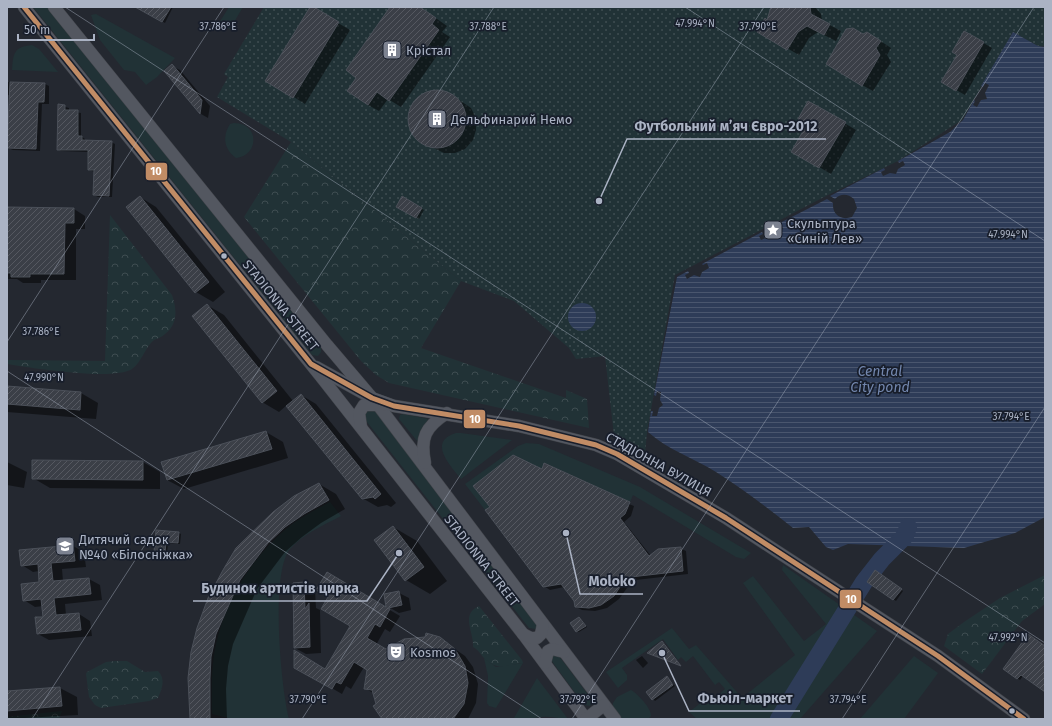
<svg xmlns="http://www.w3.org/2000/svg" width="1052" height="726" font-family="'Fira Sans',sans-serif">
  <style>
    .grass { fill: #213236 }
    .forest { fill: url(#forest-crowns) }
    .park { fill: url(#park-dots) }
    .water { fill: url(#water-rules) }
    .shadow { fill: #0007 }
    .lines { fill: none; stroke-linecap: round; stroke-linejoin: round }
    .river { stroke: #2e3c58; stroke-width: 18 }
    .building { fill: url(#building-hatch); stroke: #4b5059 }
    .minor-casing { stroke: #404349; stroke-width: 13 }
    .minor { stroke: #535760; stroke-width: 12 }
    .bus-1-casing { stroke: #181e2b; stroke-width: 8 }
    .bus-1 { stroke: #c18c65; stroke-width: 5 }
    .ticks { fill: none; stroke: #abb3c4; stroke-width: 1; stroke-opacity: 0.45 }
    .bus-dot { fill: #abb3c4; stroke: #181e2b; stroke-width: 1.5 }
    .labels { text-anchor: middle; stroke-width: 3.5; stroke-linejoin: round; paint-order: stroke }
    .poi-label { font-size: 13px; fill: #abb3c4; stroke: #181e2b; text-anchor: start }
    .street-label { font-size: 13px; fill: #abb3c4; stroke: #181e2b }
    .water-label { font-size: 14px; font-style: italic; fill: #7387ae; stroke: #181e2b }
    .ticks-label { font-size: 10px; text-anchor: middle; fill: #abb3c4; stroke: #181e2b; stroke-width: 3.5; stroke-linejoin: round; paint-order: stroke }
    .leader { fill: none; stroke: #abb3c4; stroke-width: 1.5 }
    .callout-dot { fill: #abb3c4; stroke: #181e2b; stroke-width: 1.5 }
    .callout-label { font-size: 14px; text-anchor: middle; font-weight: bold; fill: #abb3c4; stroke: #181e2b; stroke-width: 3.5; stroke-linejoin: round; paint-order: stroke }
    .line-badge { stroke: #181e2b; stroke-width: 1.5 }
    .badge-label { font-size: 11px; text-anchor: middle; font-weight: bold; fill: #fff }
  </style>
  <defs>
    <pattern id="forest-crowns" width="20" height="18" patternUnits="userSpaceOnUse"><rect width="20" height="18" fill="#213236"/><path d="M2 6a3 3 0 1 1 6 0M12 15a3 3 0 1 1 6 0" fill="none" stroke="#3f4d51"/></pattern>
    <pattern id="park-dots" width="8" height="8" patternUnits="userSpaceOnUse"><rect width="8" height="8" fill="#213236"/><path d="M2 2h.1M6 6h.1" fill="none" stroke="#3f4d51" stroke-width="1.8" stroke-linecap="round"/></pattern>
    <pattern id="water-rules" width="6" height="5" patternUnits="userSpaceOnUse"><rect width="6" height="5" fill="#2e3c58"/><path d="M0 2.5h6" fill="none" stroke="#4a566e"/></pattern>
    <pattern id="building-hatch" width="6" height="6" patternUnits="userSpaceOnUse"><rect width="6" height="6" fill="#3b3f47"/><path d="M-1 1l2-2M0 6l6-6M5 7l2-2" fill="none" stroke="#555860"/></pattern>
  </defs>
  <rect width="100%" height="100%" fill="#242830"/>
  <!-- grass -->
  <g class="grass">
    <path d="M33 7H48L321 348V352L318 356 312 355Z"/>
    <path d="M229 7H243L230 29 219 23Z"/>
    <path d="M96 14 175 58 157 77 146 85 135 72 124 70 100 40 91 15Z"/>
    <path d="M32 45 39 49 58 72 12 70C13 53 14 47 32 45Z"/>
    <path d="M234 123C260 123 259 156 236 158 224 150 222 136 230 124Z"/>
    <path d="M373 408 536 623V629L529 628 363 417 364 411Z"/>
    <path d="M403 414 428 419 418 442 399 419 400 415Z"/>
    <path d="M456 433H461L512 440 461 479C450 465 427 442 456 433Z"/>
    <path d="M526 443 539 444 640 487 751 553 744 559 736 557 633 495 630 502 545 463 542 469 514 455 473 486 490 507 485 510 465 484 518 446Z"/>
    <path d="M330 502 341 516C324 525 303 534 290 549 270 573 281 688 289 719H233L212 714C212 695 211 675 214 656 221 608 249 560 286 529 299 518 315 510 330 502Z"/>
    <path d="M783 565 877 631 800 719H697L689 712 703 701 706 705 725 689 719 682 715 685 693 656 686 662 681 657 678 660 663 639 622 668 627 675V680L618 688 606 672 672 628 689 649 696 645 742 698 795 655 743 583 753 576 804 641 826 624 782 570Z"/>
    <path d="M552 654 559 656 592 700 590 706 584 705 551 660Z"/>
    <path d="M914 656 938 673 904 719H860Z"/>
    <path d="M484 658 496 667 523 663 496 708 489 706 487 703 488 676Z"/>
    <path d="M537 678 568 719C559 719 550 716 542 717 534 717 524 722 514 718Z"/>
    <path d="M631 690C638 694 651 708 651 716L648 719H622L613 707V703L617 697Z"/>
  </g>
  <!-- forest -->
  <g class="forest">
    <path d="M291 142 461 281 421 348 566 398V390L587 399 589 428 389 383 376 375 361 361 244 217Z"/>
    <path d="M110 215 172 295C177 309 178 324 165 334 162 337 158 338 154 340 145 347 142 362 132 369 113 381 32 368 7 364V360L105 361Z"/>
    <path d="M1045 575V604L1022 621 982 674 944 646 948 634 964 622 1000 598Z"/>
    <path d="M479 606 522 660 523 663C505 665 499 672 484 658 480 654 479 650 473 647 474 631 460 615 479 606Z"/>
    <path d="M115 661H127L145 672 158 671C166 679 162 689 158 698L149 701 101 708 95 705 89 697 86 674 87 672 106 662Z"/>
    <path d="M62 711 59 719H7V717Z"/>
  </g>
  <!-- park -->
  <path class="park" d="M264 7H1045V46H1038L1013 32 962 120 898 161 826 196 675 275 647 432 645 454 614 436 605 356 576 359 569 348 514 301 461 281 291 142 217 97 228 77 224 74Z"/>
  <!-- water -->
  <g class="water">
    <path d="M1013 32 1038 46 1045 47V517L1015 533 964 548 848 544 833 550 826 547 809 527 793 528C769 509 743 489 716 472 694 458 668 450 648 432L651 411H653L652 416H657L659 408 663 405 660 400 661 392 657 391 656 396 654 395 677 277 688 271 689 273 685 275 687 279 694 275 700 277 702 272 709 268 707 263 703 265 702 264 762 232 763 234 759 236 761 240 768 237 774 239 776 233 783 229 781 225 777 227 776 225 827 199 833 203C832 214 840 221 852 217L857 208 854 199C848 194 841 193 835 199L830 196 884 168 885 170 881 172 883 176 890 173 896 174 898 169 905 165 903 161 899 163 898 161 950 132 963 120 974 100 975 101 973 105 977 107 981 100 987 99 985 93 989 85 985 83 983 87 981 86Z"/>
    <circle cx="582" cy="317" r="14"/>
  </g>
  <!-- shadow -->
  <g class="shadow">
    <path d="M137 7H173L165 23Z"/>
    <path d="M311 7 350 30 305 104 267 80Z"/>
    <path d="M391 7H420L447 26 442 32 450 37 401 107 388 99 379 111 368 105 358 78Z"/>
    <path d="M773 7H815L821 14 822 21 841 31 836 41 818 32 809 38 799 55 759 32 768 21Z"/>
    <path d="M965 32 992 48 965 95 942 82 958 54Z"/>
    <path d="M863 35 879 40 891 48 887 55 891 62 873 91 862 85Z"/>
    <path d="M172 66 180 70 210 106 208 118 201 114 165 71Z"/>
    <path d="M7 82 45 84 49 86V104H42L40 151 13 150 8 148 10 95H7Z"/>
    <path d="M433 91 441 92 452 95 471 108 476 118V130L473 140 465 149 455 153H444L421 142 414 135 410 126 409 116 412 106 420 97Z"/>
    <path d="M809 102 856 130 831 174 792 151 808 124Z"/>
    <path d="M59 105 69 108V111L81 113V136L85 139V141L111 142 115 144 112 197H98L94 195 95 172 89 170V152L61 151 58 149Z"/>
    <path d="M140 197 156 207 225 292 213 302 196 292 127 207Z"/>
    <path d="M402 198 424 210 419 219 397 207Z"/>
    <path d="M7 208 74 209 85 216V229H76V280H41V283H23L17 279H7Z"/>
    <path d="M207 305 224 315 293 401 301 395 316 404 396 503 391 507 387 505 378 507 362 498 287 405 279 412 262 402Z"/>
    <path d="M7 387 81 393 98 403 96 419 7 412Z"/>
    <path d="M266 432 283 442 288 458 184 489 167 480Z"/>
    <path d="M33 461 143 462 160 472V489L50 488 33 478Z"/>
    <path d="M7 462 27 472 24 488 7 485Z"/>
    <path d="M542 470 634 506 631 516 624 522 651 556 680 548 686 551 688 574 627 581V588L619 599 607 608 595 611 582 610 576 607 575 601 564 587 550 590 544 586Z"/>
    <path d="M319 484 336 494 345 509 321 523 302 537 285 552 257 589 233 644 228 666 226 689 227 719H191L224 570Z"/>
    <path d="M393 527 417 541 447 581 430 594 406 580Z"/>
    <path d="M156 531 179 533 181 534 180 544 168 543 167 554 157 553 155 551Z"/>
    <path d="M73 546 84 552 86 567 62 569 63 581 89 579 100 585 102 600 65 604 66 615 79 614 90 621 92 636 49 640 38 634 44 618 43 606 35 607 24 600 40 583 39 571 33 572 22 565Z"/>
    <path d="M327 573 400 616 390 632 385 629 376 645 386 651 445 642 465 656 473 667 478 684 476 703 468 719H384L373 693 365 688 369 670 364 667 351 689 346 686 342 694 295 667 326 670 351 626 330 597Z"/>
    <path d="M878 573 903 591 896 601 869 581Z"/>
    <path d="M304 583 315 590 316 608 320 610 321 653 306 654 295 648 294 584Z"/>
    <path d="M399 593 409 598 411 610 399 613 387 606Z"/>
    <path d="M580 618 587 627 579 632 577 631Z"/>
    <path d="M663 642 665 644 681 666 650 654Z"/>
    <path d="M1045 647V691L1023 676 1020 680 1004 669Z"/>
    <path d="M642 656 648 663 643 668 636 660Z"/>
    <path d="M667 677 675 686 655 701 647 692Z"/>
    <path d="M60 688 77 697 78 715 7 719V692Z"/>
  </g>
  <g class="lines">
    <!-- river -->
    <path class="river" d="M779 719 864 582 882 559 905 536 908 527"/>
  </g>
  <!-- building -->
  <g class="building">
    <path d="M135 7H171L162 22Z"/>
    <path d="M310 7H314L339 22 293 98 265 81Z"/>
    <path d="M390 7H420L436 18 432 24 439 30 389 101 377 92 368 105 347 91 356 78 346 70Z"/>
    <path d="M771 7H810L811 14 830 24 824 35 807 26 798 32 787 50 757 32 765 18 767 20Z"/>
    <path d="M853 28 863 34 867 32 881 41 876 48 880 55 862 86 826 64 846 29Z"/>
    <path d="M964 31 984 42 956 91 941 82 957 55 952 52Z"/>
    <path d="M172 64 202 100 200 114 164 71Z"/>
    <path d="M10 82 45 83 44 102H38L36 149 7 148Z"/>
    <circle cx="437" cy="119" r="29"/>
    <path d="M808 101 846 122 819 168 791 152 807 124 798 119Z"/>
    <path d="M58 104 65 105V110H78V136H82V140L112 141 109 196 93 195 94 170H88V150H57Z"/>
    <path d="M140 196 209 282 195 293 126 207Z"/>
    <path d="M402 196 422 208 416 218 396 207Z"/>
    <path d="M7 207 74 208V223H65L64 274H30V277H11V273H7Z"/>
    <path d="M207 304 277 391 262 403 192 316Z"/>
    <path d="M7 386 81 392 80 410 7 404Z"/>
    <path d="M301 394 381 494 375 499 373 497 362 499 286 406Z"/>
    <path d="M266 431 272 449 167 480 161 462Z"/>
    <path d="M513 455 542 469 544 463 630 502 625 514 620 518 649 556 658 549 681 547 683 571 622 578V584L614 596 601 605 589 608 575 607 574 601 561 584 543 587 485 510 490 507 473 486Z"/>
    <path d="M32 460 143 461V480L32 479Z"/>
    <path d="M319 483 329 500 304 514 285 527 268 543 240 580 216 634 211 657 210 678V719H190L188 678 191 652 197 628 208 598 223 570 236 548 273 512 294 496Z"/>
    <path d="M393 526 424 567 405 581 374 540Z"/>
    <path d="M156 530 179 532 178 543 166 542 165 553 154 552Z"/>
    <path d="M73 545 75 561 51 563 53 581 89 578 91 594 54 598 56 615 79 613 81 630 37 634 35 617H43L41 599 23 601 21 584 39 582 38 564 21 566 19 550Z"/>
    <path d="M875 570 902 589 893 600 867 582Z"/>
    <path d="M327 572 386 607 384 594 399 591 402 605 388 608 390 609 380 627 375 624 367 638 386 649 404 639 425 637 426 633 440 637 455 649 465 666 468 683 464 704 453 719H382L373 706 376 704 372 690 364 689 367 670 354 662 341 684 336 682 332 689 294 668V650L325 669 350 626 321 609 328 597 316 590Z"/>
    <path d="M304 582 305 609 309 603 310 647 294 648 293 583Z"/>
    <path d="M579 617 586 626 576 632 570 623Z"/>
    <path d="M1028 634 1045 646V692L1021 675 1017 679 1003 669Z"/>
    <path d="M662 641 681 666 647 653Z"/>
    <path d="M667 676 673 685 652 700 646 692Z"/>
    <path d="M60 687 62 706 7 711V691Z"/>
  </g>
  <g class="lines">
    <defs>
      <g id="minor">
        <path d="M24 7 322 378 523 634 586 719"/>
        <path d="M54 7 327 345 378 405 615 719"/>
        <path d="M316 367 372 398 394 406 519 426 596 445 617 454 726 518 781 554 938 656 1024 719"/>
        <path d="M361 427 359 413 364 405H383"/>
        <path d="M425 463C420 438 425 427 447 413"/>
        <path d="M523 634 531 638H537L541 634 543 624"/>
        <path d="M545 663 548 651 552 649 564 652"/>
        <path d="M586 719 604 705"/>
      </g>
    </defs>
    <!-- minor casing -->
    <use href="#minor" class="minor-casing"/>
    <!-- minor -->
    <use href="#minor" class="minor"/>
    <defs>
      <path id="bus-1" d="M24 7 311 364 372 398 394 406 519 426 596 445 617 454 726 518 938 656 1024 719"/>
    </defs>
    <!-- bus-1 casing -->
    <use href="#bus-1" class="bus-1-casing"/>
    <!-- bus-1 -->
    <use href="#bus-1" class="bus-1"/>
  </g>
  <!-- ticks -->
  <path class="ticks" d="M65 7 1045 643M685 7 1045 241M7 342 224 7M7 371 542 719M32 719 494 7M302 719 764 7M572 719 1034 7M842 719 1045 407"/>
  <!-- icons -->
  <defs>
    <symbol id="building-square" viewBox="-11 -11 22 22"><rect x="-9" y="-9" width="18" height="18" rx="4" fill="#7c8290" stroke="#181e2b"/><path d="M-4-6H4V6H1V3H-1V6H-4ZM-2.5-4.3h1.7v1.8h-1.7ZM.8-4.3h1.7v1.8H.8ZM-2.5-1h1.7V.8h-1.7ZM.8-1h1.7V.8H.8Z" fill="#fff"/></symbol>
    <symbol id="sight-square" viewBox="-11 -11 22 22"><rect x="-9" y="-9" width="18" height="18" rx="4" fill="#7c8290" stroke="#181e2b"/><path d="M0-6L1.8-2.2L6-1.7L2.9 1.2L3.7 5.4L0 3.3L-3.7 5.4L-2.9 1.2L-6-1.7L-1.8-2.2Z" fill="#fff"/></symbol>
    <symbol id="school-square" viewBox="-11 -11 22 22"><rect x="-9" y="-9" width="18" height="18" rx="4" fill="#7c8290" stroke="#181e2b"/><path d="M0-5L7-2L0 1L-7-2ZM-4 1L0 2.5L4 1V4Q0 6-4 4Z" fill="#fff"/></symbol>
    <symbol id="theatre-square" viewBox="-11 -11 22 22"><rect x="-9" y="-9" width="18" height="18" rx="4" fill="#7c8290" stroke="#181e2b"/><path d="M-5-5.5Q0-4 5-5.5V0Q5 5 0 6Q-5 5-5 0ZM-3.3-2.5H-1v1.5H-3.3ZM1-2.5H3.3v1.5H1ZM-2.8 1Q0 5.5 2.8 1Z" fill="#fff"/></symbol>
  </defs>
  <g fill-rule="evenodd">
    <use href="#building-square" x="381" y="39" width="22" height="22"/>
    <use href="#building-square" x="426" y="108" width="22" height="22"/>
    <use href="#sight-square" x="762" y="219" width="22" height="22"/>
    <use href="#school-square" x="54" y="535" width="22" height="22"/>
    <use href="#theatre-square" x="385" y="641" width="22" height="22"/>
  </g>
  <!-- markers -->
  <g class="bus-dot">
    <circle cx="224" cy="256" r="3.5"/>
    <circle cx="1012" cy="711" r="3.5"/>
  </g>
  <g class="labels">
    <!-- poi labels -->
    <g class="poi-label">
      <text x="406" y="55">Крістал</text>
      <text x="451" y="124">Дельфинарий Немо</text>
      <text x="787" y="228">Скульптура<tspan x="787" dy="15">«Синій Лев»</tspan></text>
      <text x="79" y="544">Дитячий садок<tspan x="79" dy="15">№40 «Білосніжка»</tspan></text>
      <text x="410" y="657">Kosmos</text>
    </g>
    <!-- street labels -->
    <g class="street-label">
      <text transform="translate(281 305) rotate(51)" y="5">STADIONNA STREET</text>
      <text transform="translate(659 464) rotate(29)" y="5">СТАДІОННА ВУЛИЦЯ</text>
      <text transform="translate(482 560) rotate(52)" y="5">STADIONNA STREET</text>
    </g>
    <!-- water labels -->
    <g class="water-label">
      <text x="880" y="376">Central<tspan x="880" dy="16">City pond</tspan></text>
    </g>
  </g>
  <g class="ticks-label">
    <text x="695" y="27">47.994°N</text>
    <text x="218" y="30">37.786°E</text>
    <text x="488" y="30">37.788°E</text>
    <text x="758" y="30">37.790°E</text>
    <text x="1008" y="238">47.994°N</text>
    <text x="41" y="335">37.786°E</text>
    <text x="44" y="381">47.990°N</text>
    <text x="1011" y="420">37.794°E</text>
    <text x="1008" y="641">47.992°N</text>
    <text x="308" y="703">37.790°E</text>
    <text x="578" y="703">37.792°E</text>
    <text x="848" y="703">37.794°E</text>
  </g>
  <!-- callouts -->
  <path class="leader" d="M599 201L627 139H826M566 533L580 594H643M399 553L367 601H193M662 653L689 711H800"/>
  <g class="callout-dot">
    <circle cx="599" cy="201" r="4"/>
    <circle cx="566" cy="533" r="4"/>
    <circle cx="399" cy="553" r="4"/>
    <circle cx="662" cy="653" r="4"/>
  </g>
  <g class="callout-label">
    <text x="726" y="131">Футбольний мʼяч Євро-2012</text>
    <text x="612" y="586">Moloko</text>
    <text x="280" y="593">Будинок артистів цирка</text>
    <text x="745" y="703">Фьюіл-маркет</text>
  </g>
  <g class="line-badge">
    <rect x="145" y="162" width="23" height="19" rx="4" fill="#c18c65"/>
    <rect x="463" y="409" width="23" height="20" rx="4" fill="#c18c65"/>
    <rect x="839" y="589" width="23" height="20" rx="4" fill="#c18c65"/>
  </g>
  <g class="badge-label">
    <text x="156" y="175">10</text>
    <text x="475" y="423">10</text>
    <text x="851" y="603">10</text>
  </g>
  <!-- border -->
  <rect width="1052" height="726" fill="none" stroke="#abb3c4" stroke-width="16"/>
  <!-- scale -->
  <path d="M18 34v6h76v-6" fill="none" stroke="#abb3c4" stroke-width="2"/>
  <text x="24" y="34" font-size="12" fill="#abb3c4" stroke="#181e2b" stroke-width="3" paint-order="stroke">50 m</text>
</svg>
